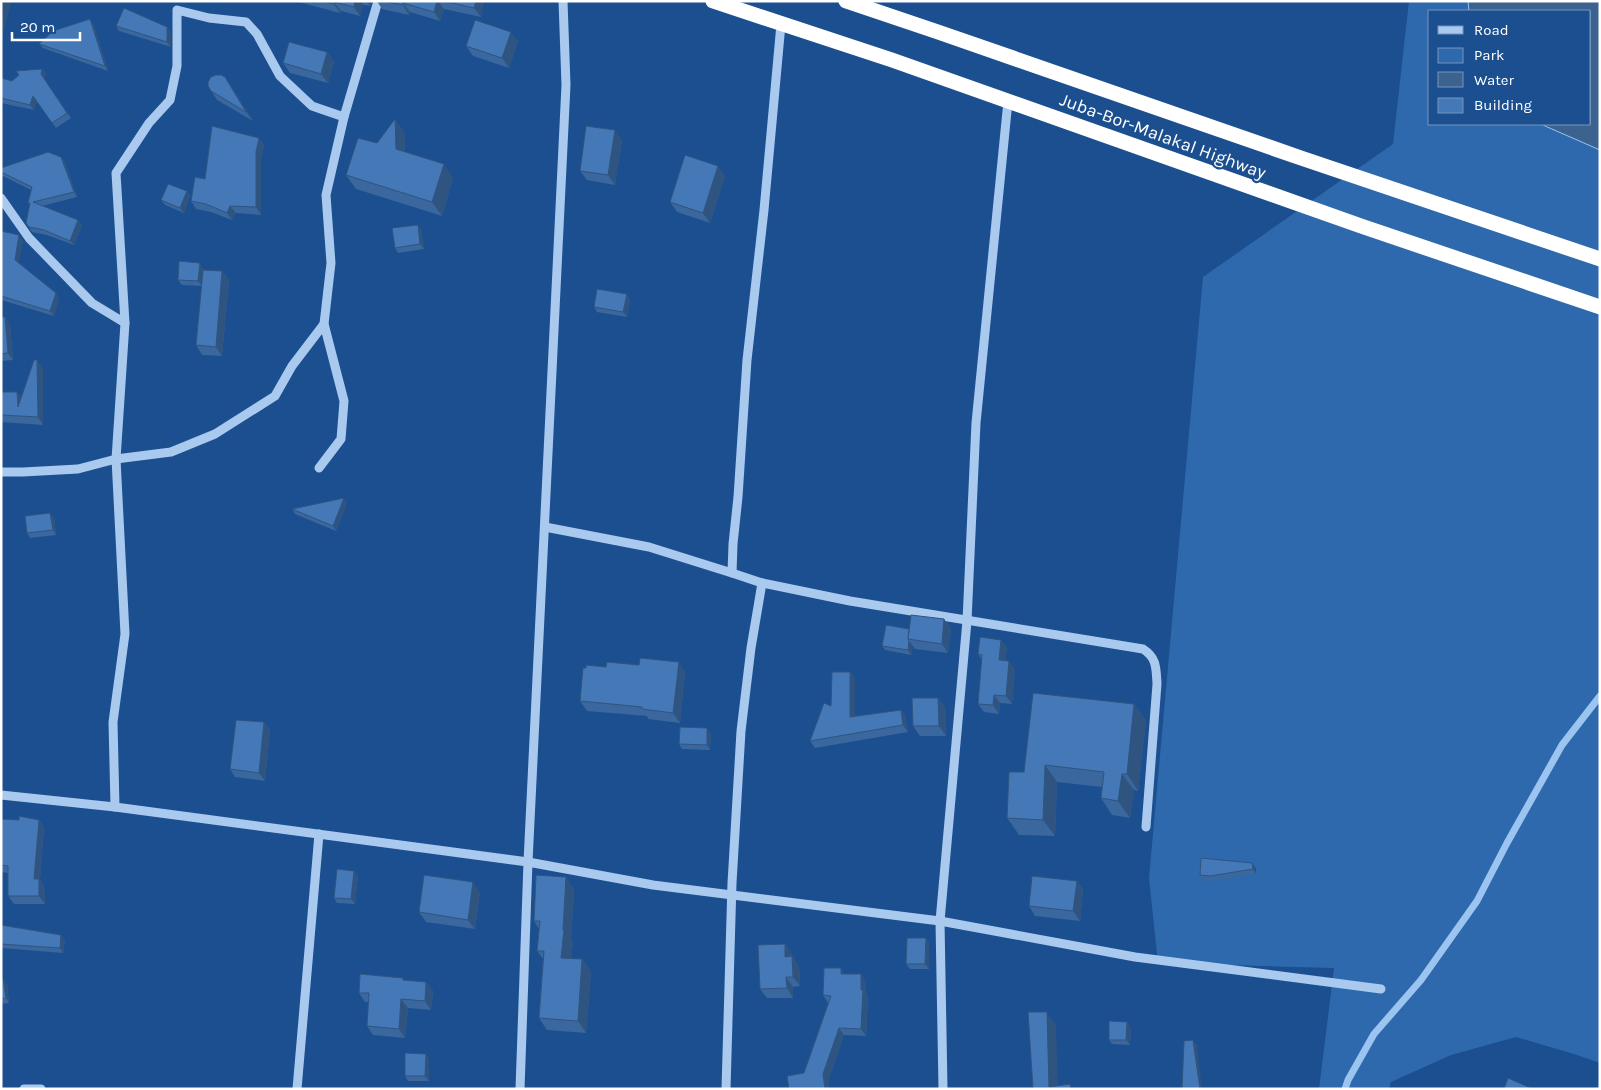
<svg xmlns="http://www.w3.org/2000/svg" width="1601" height="1090" font-family="Karla,sans-serif">
  <style>
    .green { fill: #2e69ad }
    .water { fill: #3c6290; stroke: #9cc4f0 }
    .lines { fill: none; stroke-linecap: round; stroke-linejoin: round }
    .stream { stroke: #9cc4f0; stroke-width: 7 }
    .minor { stroke: #a9c9ee; stroke-width: 9 }
    .highway { stroke: #fff; stroke-width: 15 }
    .wall { fill: #3a679d }
    .shaded-wall { fill: #305480 }
    .building { fill: #4478b7; stroke: #305480 }
    .labels { text-anchor: middle; stroke-width: 4.5; stroke-linejoin: round; paint-order: stroke }
    .street-label { font-size: 18px; fill: #fff; stroke: #1b4f8f }
  </style>
  <rect width="100%" height="100%" fill="#1b4f8f"/>
  <!-- green -->
  <path class="green" d="M1409 1H1468L1469 11H1430V124H1542L1545 126 1600 150V1063L1574 1054 1516 1037 1451 1055 1391 1082 1389 1089H1319L1334 968 1158 963 1149 878 1203 277 1393 144Z"/>
  <!-- water -->
  <path class="water" d="M1468 1H1600V150L1545 126 1542 124H1590V11H1469Z"/>
  <g class="lines">
    <!-- stream -->
    <path class="stream" d="M1345 1089 1348 1080 1374 1034 1421 980 1477 901 1507 843 1562 745 1600 696"/>
    <!-- minor -->
    <g class="minor">
      <path d="M1 198 29 238 92 303 125 323 116 459 125 634 113 722 115 807"/>
      <path d="M125 323 116 173 149 123 170 100 177 66V10L209 18 246 22 257 34 280 76 312 106 344 117"/>
      <path d="M319 468 341 439 344 401 324 324 331 263 326 195 344 117 378 1"/>
      <path d="M1 472H23L78 469 116 459 171 452 215 434 275 396 292 366 324 324"/>
      <path d="M545 527 649 547 732 573 762 583 850 601 1143 649C1157 658 1156 668 1157 684L1146 827"/>
      <path d="M732 573 733 544 738 497 747 360 764 210 781 24"/>
      <path d="M1 795 115 807 528 862 653 885 940 921 1135 957 1381 989"/>
      <path d="M24 1089H41"/>
      <path d="M297 1089 319 834"/>
      <path d="M520 1089 528 862 566 85 563 1"/>
      <path d="M726 1089 732 883 741 731 751 648 762 583"/>
      <path d="M943 1089 940 921 967 621 976 423 1008 101"/>
    </g>
    <!-- highway -->
    <g class="highway">
      <path d="M713 1 892 60 1361 226 1600 307"/>
      <path d="M846 1 938 32 1301 158 1600 259"/>
    </g>
  </g>
  <!-- wall -->
  <g class="wall">
    <path d="M295 1H372L370 6 363 5 360 16 341 11 340 13Z"/>
    <path d="M377 1H484L481 17 444 9 440 21 410 12 409 15 382 9Z"/>
    <path d="M93 23 108 71 43 48 39 44Z"/>
    <path d="M116 26 167 27 171 32V47L119 31Z"/>
    <path d="M518 41 509 68 473 56 466 46Z"/>
    <path d="M327 52 334 62 328 83 290 73 283 63Z"/>
    <path d="M42 69 46 74 44 79 71 118 56 128 37 101 34 110 1 103V78L12 81Z"/>
    <path d="M231 86 253 121 217 100 211 91Z"/>
    <path d="M405 133V152L453 178 442 216 356 189 346 175 377 143Z"/>
    <path d="M259 138 264 145 261 159V215L236 213 232 220 211 212 196 209 191 201 205 179Z"/>
    <path d="M622 140 615 185 587 180 580 171Z"/>
    <path d="M61 157 65 162 77 197 42 206 82 225 74 245 47 235 32 232 26 223 30 205 28 203 31 190 1 175V168Z"/>
    <path d="M725 176 710 223 677 212 670 202Z"/>
    <path d="M187 191 190 196 184 213 165 205 161 200Z"/>
    <path d="M418 225 421 230 424 249 398 253 395 248Z"/>
    <path d="M1 231 23 240 18 263 56 293 59 298 54 316 1 300Z"/>
    <path d="M203 268 202 279 222 271 229 280 222 356 202 355 196 345 202 286 182 285 178 280Z"/>
    <path d="M630 299 627 317 597 312 594 307Z"/>
    <path d="M1 317 10 324 13 360 1 361Z"/>
    <path d="M43 368V425L1 422V392L21 398Z"/>
    <path d="M347 503 336 531 295 514 292 509Z"/>
    <path d="M54 518 56 535 30 538 27 533Z"/>
    <path d="M944 619 951 629 948 653 915 649 913 646 911 655 885 650 882 646 909 629Z"/>
    <path d="M1001 640 1007 648 1005 661 1015 669 1012 704 1000 703 999 714 984 712 978 704 982 660 978 654Z"/>
    <path d="M606 667 685 671 680 723 648 719 647 716 587 711 580 701 586 668Z"/>
    <path d="M850 672 855 679V716L901 710 905 716 908 732 815 748 810 741 831 706Z"/>
    <path d="M938 698 945 707 946 736H920L913 726Z"/>
    <path d="M1134 704 1146 721 1138 791 1134 790 1130 818 1112 815 1101 798 1102 787 1057 782 1055 836 1019 835 1007 818 1024 772Z"/>
    <path d="M264 722 270 730 265 781 235 777 230 769Z"/>
    <path d="M711 733 710 750 682 749 679 744Z"/>
    <path d="M1 819 19 820H39L44 827 40 880 44 886 45 904H14L8 896V873L1 872Z"/>
    <path d="M1252 863 1256 868V874L1214 881 1203 880 1200 875Z"/>
    <path d="M358 876 355 904 337 903 334 898Z"/>
    <path d="M1077 881 1083 890 1080 921 1035 916 1029 906Z"/>
    <path d="M574 889 571 940 573 942 571 959H582L591 972 586 1033 547 1030 539 1018 543 959 537 951 539 929 534 921Z"/>
    <path d="M480 892 475 929 426 922 419 912Z"/>
    <path d="M1 925 65 940 63 953 1 948Z"/>
    <path d="M926 938 929 943V969H910L906 964Z"/>
    <path d="M785 944 791 953 792 956 799 966 800 986 793 987V998H767L760 989Z"/>
    <path d="M845 974 866 982V993L868 997 866 1036 844 1035 828 1081 829 1089H789L804 1073 828 1003 823 995Z"/>
    <path d="M1 979 7 984 9 1003 1 1004Z"/>
    <path d="M426 982 433 991 431 1010 408 1008 405 1038 373 1035 367 1026 369 1002H365L359 993Z"/>
    <path d="M1131 1027 1130 1045 1112 1044 1109 1040Z"/>
    <path d="M426 1054 429 1059V1081H408L405 1076Z"/>
  </g>
  <!-- shaded-wall -->
  <g class="shaded-wall">
    <path d="M3 1H10L11 3 1 41V7Z"/>
    <path d="M355 1H361L363 5 360 16 354 7Z"/>
    <path d="M367 1H372L370 6Z"/>
    <path d="M437 1H438L444 9 440 21 434 12Z"/>
    <path d="M476 1H484L481 17 474 8Z"/>
    <path d="M334 2 341 11 340 13 334 4Z"/>
    <path d="M403 3 410 12 409 15 403 5Z"/>
    <path d="M90 19 93 23 108 71 105 66Z"/>
    <path d="M167 27 171 32V47L167 42Z"/>
    <path d="M511 32 518 41 509 68 502 58Z"/>
    <path d="M327 52 334 62 328 83 321 74Z"/>
    <path d="M42 69 46 74 44 79 71 118 41 74Z"/>
    <path d="M225 77 231 86 253 121 246 112Z"/>
    <path d="M33 96 37 101 34 110 30 105Z"/>
    <path d="M395 119 405 133V163L396 149Z"/>
    <path d="M615 130 622 140 615 185 608 175Z"/>
    <path d="M259 138 264 145 261 159V215L256 207V152Z"/>
    <path d="M61 157 65 162 77 197 74 192Z"/>
    <path d="M444 164 453 178 442 216 432 202Z"/>
    <path d="M718 166 725 176 710 223 703 213Z"/>
    <path d="M187 191 190 196 184 213 180 208Z"/>
    <path d="M230 206 236 213 232 220 227 213Z"/>
    <path d="M78 220 82 225 74 245 70 241Z"/>
    <path d="M418 225 421 230 424 249 420 244Z"/>
    <path d="M19 235 23 240 18 265 15 260Z"/>
    <path d="M200 263 203 268 202 286 198 281Z"/>
    <path d="M222 271 229 280 222 356 216 347Z"/>
    <path d="M56 293 59 298 54 316 50 311Z"/>
    <path d="M627 294 630 299 627 317 623 312Z"/>
    <path d="M5 317 10 324 13 360 8 353Z"/>
    <path d="M37 360 43 368V425L38 417Z"/>
    <path d="M17 392 23 400 18 407Z"/>
    <path d="M344 498 347 503 336 531 333 526Z"/>
    <path d="M50 513 54 518 56 535 53 530Z"/>
    <path d="M944 619 951 629 948 653 942 644Z"/>
    <path d="M1001 640 1007 648 1004 668 999 660Z"/>
    <path d="M909 641 913 646 911 655 908 650Z"/>
    <path d="M1009 661 1015 669 1012 704 1006 696Z"/>
    <path d="M679 662 685 671 680 723 673 713Z"/>
    <path d="M850 672 855 679V724L850 717Z"/>
    <path d="M994 695 1000 703 999 714 993 705Z"/>
    <path d="M938 698 945 707 946 736 939 726Z"/>
    <path d="M1134 704 1146 721 1138 791 1127 774Z"/>
    <path d="M901 710 905 716 908 732 903 725Z"/>
    <path d="M264 722 270 730 265 781 259 773Z"/>
    <path d="M707 728 711 733 710 750 707 745Z"/>
    <path d="M1045 765 1057 782 1055 836 1043 820Z"/>
    <path d="M1122 774 1134 790 1130 818 1118 801Z"/>
    <path d="M39 820 44 827 40 880 44 886 45 904 39 896 34 879Z"/>
    <path d="M1252 863 1256 868V874L1253 869Z"/>
    <path d="M354 871 358 876 355 904 351 899Z"/>
    <path d="M566 877 574 889 571 940 573 942 570 970 561 958Z"/>
    <path d="M1077 881 1083 890 1080 921 1073 911Z"/>
    <path d="M473 882 480 892 475 929 468 920Z"/>
    <path d="M61 935 65 940 63 953 60 948Z"/>
    <path d="M926 938 929 943V969L925 964Z"/>
    <path d="M785 944 791 953 792 966 785 957Z"/>
    <path d="M792 956 799 966 800 986 793 977Z"/>
    <path d="M582 959 591 972 586 1033 578 1021Z"/>
    <path d="M841 968 846 975 841 974Z"/>
    <path d="M861 974 866 982V993L868 997 866 1036 861 1029Z"/>
    <path d="M786 977 793 987V998L787 988Z"/>
    <path d="M3 979 7 984 9 1003 6 998Z"/>
    <path d="M426 982 433 991 431 1010 425 1001Z"/>
    <path d="M401 999 408 1008 405 1038 399 1029Z"/>
    <path d="M1047 1012 1056 1025 1058 1089 1049 1087Z"/>
    <path d="M1127 1022 1131 1027 1130 1045 1126 1040Z"/>
    <path d="M839 1028 844 1035 828 1081 829 1089H825L823 1074Z"/>
    <path d="M1193 1040 1197 1045 1202 1089H1200Z"/>
    <path d="M426 1054 429 1059V1081L425 1076Z"/>
  </g>
  <!-- building -->
  <g class="building">
    <path d="M324 1H355L354 7 334 2V4Z"/>
    <path d="M384 1H437L434 12 403 3V5Z"/>
    <path d="M444 1H476L474 8Z"/>
    <path d="M124 8 167 27V42L116 26Z"/>
    <path d="M90 19 105 66 39 44 53 31Z"/>
    <path d="M475 20 511 32 502 58 466 46Z"/>
    <path d="M289 42 327 52 321 74 283 63Z"/>
    <path d="M42 69 41 74 67 113 52 123 33 96 30 105 1 98V78L12 81 19 75 16 71Z"/>
    <path d="M216 75H221L225 77 246 112 211 91 208 86V82L211 77Z"/>
    <path d="M395 119 396 149 444 164 432 202 346 175 358 138 377 143Z"/>
    <path d="M212 126 259 138 256 152V207L230 206 227 213 206 204 191 201 195 177 205 179Z"/>
    <path d="M586 126 615 130 608 175 580 171Z"/>
    <path d="M48 152 61 157 74 192 33 202 78 220 70 241 44 230 29 227 26 223 30 203H28L32 187 1 172V168Z"/>
    <path d="M685 155 718 166 703 213 670 202Z"/>
    <path d="M168 184 187 191 180 208 161 200Z"/>
    <path d="M418 225 420 244 395 248 392 228Z"/>
    <path d="M1 231 19 235 15 260 56 293 50 311 1 296Z"/>
    <path d="M179 261 200 263 198 281 178 280Z"/>
    <path d="M203 270 222 271 216 347 196 345Z"/>
    <path d="M597 289 627 294 623 312 594 307Z"/>
    <path d="M1 317H5L8 353 1 354Z"/>
    <path d="M34 360H37L38 417 1 415V392H17L18 407Z"/>
    <path d="M344 498 333 526 292 509Z"/>
    <path d="M50 513 53 530 27 533 25 516Z"/>
    <path d="M911 615 944 619 942 644 908 639Z"/>
    <path d="M886 625 909 629 908 639 909 641 908 650 882 646Z"/>
    <path d="M980 637 1001 640 999 660 1009 661 1006 696 994 695 993 705 978 704 982 655 978 654Z"/>
    <path d="M640 658 679 662 673 713 642 709V707L580 701 583 668H586V665L606 667 607 662 639 665Z"/>
    <path d="M832 672H850V717L901 710 903 725 810 741 824 703 831 706Z"/>
    <path d="M1033 693 1134 704 1127 774H1122L1118 801 1101 798 1104 772 1045 765 1043 820 1007 818 1009 772H1024Z"/>
    <path d="M912 698H938L939 726H913Z"/>
    <path d="M236 720 264 722 259 773 230 769Z"/>
    <path d="M680 727 707 728V745L679 744Z"/>
    <path d="M19 816 39 820 34 879H39V896H8V866L1 865V819L19 820Z"/>
    <path d="M1201 858 1252 863 1253 869 1210 876 1200 875Z"/>
    <path d="M337 869 354 871 351 899 334 898Z"/>
    <path d="M424 875 473 882 468 920 419 912Z"/>
    <path d="M536 875 566 877 563 930H564L561 958 582 959 578 1021 539 1018 544 951H537L540 921H534Z"/>
    <path d="M1032 876 1077 881 1073 911 1029 906Z"/>
    <path d="M1 925 61 935 60 948 1 944Z"/>
    <path d="M907 938H926L925 964H906Z"/>
    <path d="M785 944V957L792 956 793 977H786L787 988 760 989 758 945Z"/>
    <path d="M824 968H841V974H861V990H863L861 1029 839 1028 823 1074 825 1089H789L787 1076 804 1073 831 996 823 995Z"/>
    <path d="M360 974 403 978V980L426 982 425 1001 401 999 399 1029 367 1026 369 993H359Z"/>
    <path d="M1 979H3L6 998 1 999Z"/>
    <path d="M1028 1012H1047L1049 1087 1070 1084 1071 1089H1033Z"/>
    <path d="M1109 1021 1127 1022 1126 1040H1109Z"/>
    <path d="M1193 1040 1200 1089H1182L1184 1041Z"/>
    <path d="M405 1053 426 1054 425 1076H405Z"/>
    <path d="M1508 1078 1533 1089H1504Z"/>
  </g>
  <g class="labels">
    <!-- street labels -->
    <g class="street-label">
      <text transform="translate(1163 136) rotate(20)" y="6">Juba-Bor-Malakal Highway</text>
    </g>
  </g>
  <!-- border -->
  <rect width="1601" height="1090" fill="none" stroke="#ffffff" stroke-width="5"/>
  <!-- legend -->
  <rect x="1428" y="10" width="162" height="115" fill="#1b4f8f" stroke="#7695bc"/>
  <rect x="1438" y="26" width="25" height="8" fill="#a9c9ee" stroke="#7695bc"/>
  <text x="1474" y="35" font-size="15" fill="#ffffff">Road</text>
  <rect x="1438" y="48" width="25" height="15" fill="#2e69ad" stroke="#7695bc"/>
  <text x="1474" y="60" font-size="15" fill="#ffffff">Park</text>
  <rect x="1438" y="72" width="25" height="15" fill="#3c6290" stroke="#7695bc"/>
  <text x="1474" y="85" font-size="15" fill="#ffffff">Water</text>
  <rect x="1438" y="98" width="25" height="15" fill="#4478b7" stroke="#7695bc"/>
  <text x="1474" y="110" font-size="15" fill="#ffffff">Building</text>
  <!-- scale -->
  <path d="M12 32v8h68v-8" fill="none" stroke="#ffffff" stroke-width="2.5"/>
  <text x="20" y="32" font-size="15" fill="#ffffff" stroke="#1b4f8f" stroke-width="4" paint-order="stroke">20 m</text>
</svg>
